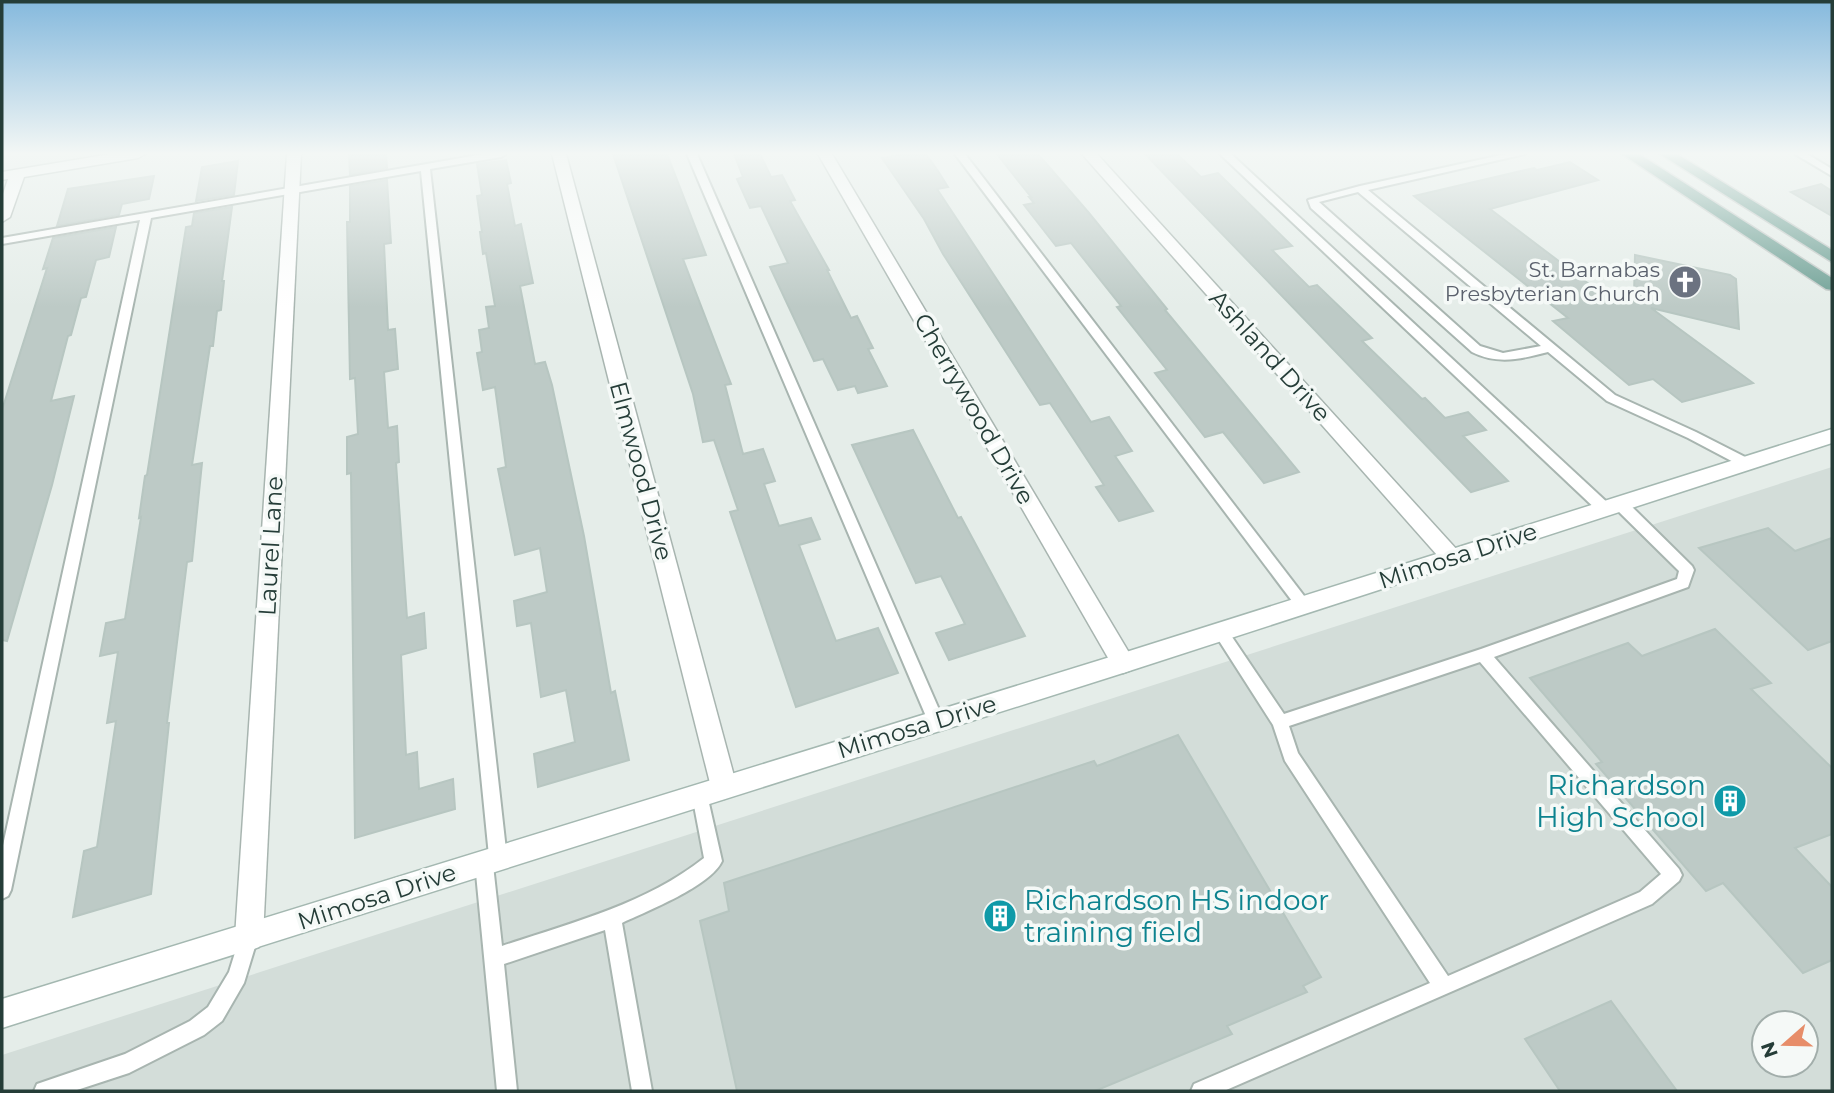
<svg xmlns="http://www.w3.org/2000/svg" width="1834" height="1093" font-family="Montserrat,sans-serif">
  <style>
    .built { fill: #d3ddd9; fill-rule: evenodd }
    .building { fill: #bdcac6; stroke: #b7c6c1; stroke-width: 2 }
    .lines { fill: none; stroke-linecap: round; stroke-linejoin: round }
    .lane-casing { stroke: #a8b5b0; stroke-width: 4 }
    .street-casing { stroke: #a8b5b0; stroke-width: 3 }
    .secondary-casing { stroke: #a4b8b1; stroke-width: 3 }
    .primary-casing { stroke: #c2c9c7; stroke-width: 3 }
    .lane { fill: #fff; fill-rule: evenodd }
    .street { fill: #fff; fill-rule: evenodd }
    .secondary { fill: #fff; fill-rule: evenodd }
    .primary { fill: #6d9f94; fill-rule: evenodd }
    .labels { text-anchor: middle; stroke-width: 7; stroke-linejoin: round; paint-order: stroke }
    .far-worship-label { font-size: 21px; fill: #5b616d; stroke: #f5f9f7; text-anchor: end }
    .street-label { font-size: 24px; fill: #253d38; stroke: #f5f9f7 }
    .near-culture-label { font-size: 28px; fill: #0d838f; stroke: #f5f9f7; text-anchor: end }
  </style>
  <rect width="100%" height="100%" fill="#e5ede9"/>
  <!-- built -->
  <path class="built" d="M1832 467V1091H2V1055ZM1764 1023H1806V1065H1764Z"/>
  <!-- building -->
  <g class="building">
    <path d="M349 154H386L387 168 350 175Z"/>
    <path d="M613 154H667L706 255 683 259 731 384 725 385 743 454 763 449 775 481 764 484 779 526 811 518 820 539 799 545 836 641 878 628 898 673 796 707 730 512 738 510 714 440 703 442 693 394Z"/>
    <path d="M734 154H760L771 177 782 175 795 200 790 201 829 270H827L851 318 857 316 873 348 868 349 887 386 858 393 855 386 838 390 823 359 814 361 770 267 788 263 761 206 750 208 737 179 743 177Z"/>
    <path d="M905 154H926L938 171 948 187 937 189 1091 422 1109 417 1132 451 1115 456 1153 511 1119 521 1096 487 1104 485 1050 403 1040 405 943 254 924 219 882 158Z"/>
    <path d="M997 154H1038L1089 213 1167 309 1165 310 1299 472 1264 483 1223 432 1205 437 1155 373 1167 370 1117 307 1121 306 1071 243 1056 246 1024 205 1034 203 1029 197H1031Z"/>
    <path d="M1145 154H1177L1201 177 1218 173 1292 246 1272 250 1309 287 1317 285 1372 338 1362 341 1422 399 1425 398 1445 418 1468 412 1486 430 1463 436 1508 481 1471 492Z"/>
    <path d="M506 160 511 183 507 184 515 226 521 224 533 283 520 286 535 364 545 362 552 385 584 536 611 693 615 691 629 760 538 787 534 754 575 742 566 690 541 697 531 623 517 626 514 601 547 592 540 548 515 555 498 469 506 467 495 387 483 390 477 353 482 352 479 330 489 328 486 307 495 306 486 253 483 254 480 232H482L477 196 482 195 477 164Z"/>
    <path d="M238 161 234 195 196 201 202 167Z"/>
    <path d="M1570 162 1598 180 1490 209 1589 284 1634 296 1635 255 1730 275 1736 279 1739 329 1651 308 1753 383 1682 402 1653 379 1629 385 1553 321 1568 318 1414 196 1534 168 1537 170Z"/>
    <path d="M154 176 149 199 122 204 119 215 57 226 68 189Z"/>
    <path d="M387 180 391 243 384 244 388 330 395 329 398 369 384 372 388 428 397 426 399 462 396 463 407 618 424 613 426 648 401 655 406 755 417 752 419 789 453 779 455 809 355 838 351 473 347 474V437L358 434 355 378 350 379 347 222H350V186Z"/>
    <path d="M1821 184 1832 191V216L1791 192Z"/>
    <path d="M232 207 222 281H224L221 310 217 311 213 346H210L192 465 202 463 192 561 187 562 167 723H169L151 894 73 917 84 851 97 847 116 721 107 723 118 652 100 656 106 623 125 619 141 517 139 518 145 476 147 475 186 227 192 226 194 213Z"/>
    <path d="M116 227 109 257 96 260 86 297 81 298 71 335 68 336 51 401 74 396 52 485 7 641 2 640V410L47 268 43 269 53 238Z"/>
    <path d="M913 430 958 518 961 517 1025 636 949 660 936 633 965 624 941 576 916 583 852 445Z"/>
    <path d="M1768 528 1795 551 1832 538V641L1808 650 1699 548Z"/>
    <path d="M1715 629 1771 683 1751 689 1832 768V834L1795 848 1832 887V960L1803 973 1723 883 1706 891 1596 764 1602 762 1530 678 1628 643 1642 656Z"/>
    <path d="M1178 735 1321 977 1303 986 1307 992 1227 1026 1232 1034 1095 1091H737L700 921 729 911 724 883 1094 761 1097 766Z"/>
    <path d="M1611 1001 1677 1091H1560L1525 1039Z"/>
  </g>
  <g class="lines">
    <defs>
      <g id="lane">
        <path d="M484 154H506L501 157 430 169 507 859 504 865 498 867 493 865 502 946C571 923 646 904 704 858L692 795 694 790 700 787 706 790 722 861C711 886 647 911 622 923L652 1091H632L605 930 504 964 517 1091H497L475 863 478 857 484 854 489 856 421 171 151 218 11 890 8 896 2 899V850L140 220 2 244V238Z"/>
        <path d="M687 154H697L944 721 942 726 936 728 930 726 928 721Z"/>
        <path d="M955 154H965L1308 601 1310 605 1308 609H1298Z"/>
        <path d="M1220 154H1231L1610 505 1612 509 1610 513H1600Z"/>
        <path d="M1506 154H1525L1368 190 1615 395 1696 432 1751 460 1753 463 1751 466H1741L1688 438 1607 401 1548 352C1521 359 1498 365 1472 352L1311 208 1308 200 1360 186ZM1358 192 1541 346 1503 353 1480 346 1319 202Z"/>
        <path d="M1795 154H1807L1832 169V176Z"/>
        <path d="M1620 499 1625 500 1692 566 1694 570 1688 587 1494 657 1679 869 1682 875 1679 881 1652 904 1224 1091H1191L1194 1084 1430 983 1285 761 1273 725 1216 636 1214 632 1216 628 1221 626 1226 628 1284 714 1481 649 1677 579 1679 571 1615 508 1613 504 1615 500ZM1480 662 1661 874 1640 892 1448 976 1298 753 1289 726Z"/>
        <path d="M249 928 256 930 258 937 244 983 222 1021 204 1035 129 1073 74 1091H34L37 1084 125 1054 190 1021 208 1007 229 972 242 930Z"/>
      </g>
      <g id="street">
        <path d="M111 154H145L138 158 24 177 10 217 2 222V197L8 179 2 180V172Z"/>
        <path d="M287 154H301L263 937 259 947 249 951 239 947 235 937Z"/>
        <path d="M552 154H566L737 787 733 795 724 799 715 795 711 787Z"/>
        <path d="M818 154H832L1131 656 1135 663 1131 670 1123 673 1115 670Z"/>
        <path d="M1082 154H1097L1459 552 1463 558 1459 564 1452 566 1445 564Z"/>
      </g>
      <path id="secondary" d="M1832 429V443L1123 673 2 1028V999L1123 653Z"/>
      <g id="primary">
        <path d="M1622 154H1639L1832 278V290L1826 289Z"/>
        <path d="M1660 154H1677L1832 250V262Z"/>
      </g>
    </defs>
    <!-- lane casing -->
    <use href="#lane" class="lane-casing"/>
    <!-- street casing -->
    <use href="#street" class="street-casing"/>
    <!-- secondary casing -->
    <use href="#secondary" class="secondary-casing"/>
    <!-- primary casing -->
    <use href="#primary" class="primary-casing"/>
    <!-- lane -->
    <use href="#lane" class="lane"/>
    <!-- street -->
    <use href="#street" class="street"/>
    <!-- secondary -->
    <use href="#secondary" class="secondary"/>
    <!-- primary -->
    <use href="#primary" class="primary"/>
  </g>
  <!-- sky -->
  <linearGradient id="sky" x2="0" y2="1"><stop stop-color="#85b9dd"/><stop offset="0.5" stop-color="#f3f7f5"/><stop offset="1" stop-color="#f3f7f5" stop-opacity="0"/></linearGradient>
  <rect width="1834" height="307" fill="url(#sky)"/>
  <!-- icons -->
  <defs>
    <symbol id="church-disc" viewBox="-11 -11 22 22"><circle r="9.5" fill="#6b7280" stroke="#f5f9f7"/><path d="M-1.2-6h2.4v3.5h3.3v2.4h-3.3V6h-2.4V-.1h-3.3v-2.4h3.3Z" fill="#fff"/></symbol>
    <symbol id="building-disc" viewBox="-11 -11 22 22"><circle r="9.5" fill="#0f9aa8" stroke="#f5f9f7"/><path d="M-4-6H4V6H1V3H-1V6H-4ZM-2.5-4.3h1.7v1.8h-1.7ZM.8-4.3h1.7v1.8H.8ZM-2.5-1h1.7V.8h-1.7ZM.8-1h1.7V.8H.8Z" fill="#fff"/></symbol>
  </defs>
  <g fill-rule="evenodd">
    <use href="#church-disc" x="1666" y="263" width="38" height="38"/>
    <use href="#building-disc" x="1711" y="782" width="38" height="38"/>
    <use href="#building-disc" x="981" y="897" width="38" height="38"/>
  </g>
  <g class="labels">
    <!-- far-worship labels -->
    <g class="far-worship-label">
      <text x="1660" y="277">St. Barnabas<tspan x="1660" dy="24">Presbyterian Church</tspan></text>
    </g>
    <!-- street labels -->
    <g class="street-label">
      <text transform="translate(1270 356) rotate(48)" y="8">Ashland Drive</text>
      <text transform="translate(974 409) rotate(60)" y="8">Cherrywood Drive</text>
      <text transform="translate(641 471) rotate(75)" y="8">Elmwood Drive</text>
      <text transform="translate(271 546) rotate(-87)" y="8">Laurel Lane</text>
      <text transform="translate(1458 556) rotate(-18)" y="8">Mimosa Drive</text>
      <text transform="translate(917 727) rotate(-17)" y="8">Mimosa Drive</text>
      <text transform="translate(377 897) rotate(-18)" y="8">Mimosa Drive</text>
    </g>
    <!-- near-culture labels -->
    <g class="near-culture-label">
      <text x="1706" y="795">Richardson<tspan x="1706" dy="32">High School</tspan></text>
      <text x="1024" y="910" text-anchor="start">Richardson HS indoor<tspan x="1024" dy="32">training field</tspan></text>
    </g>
  </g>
  <!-- border -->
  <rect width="1834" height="1093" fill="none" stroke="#253d38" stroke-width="7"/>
  <!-- north arrow -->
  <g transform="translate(1785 1044) rotate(250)"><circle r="33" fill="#f5f9f7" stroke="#a2aeab" stroke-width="2"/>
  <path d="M0-5L12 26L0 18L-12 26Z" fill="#e78d69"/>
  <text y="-10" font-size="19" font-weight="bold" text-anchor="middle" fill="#253d38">N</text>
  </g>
</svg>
